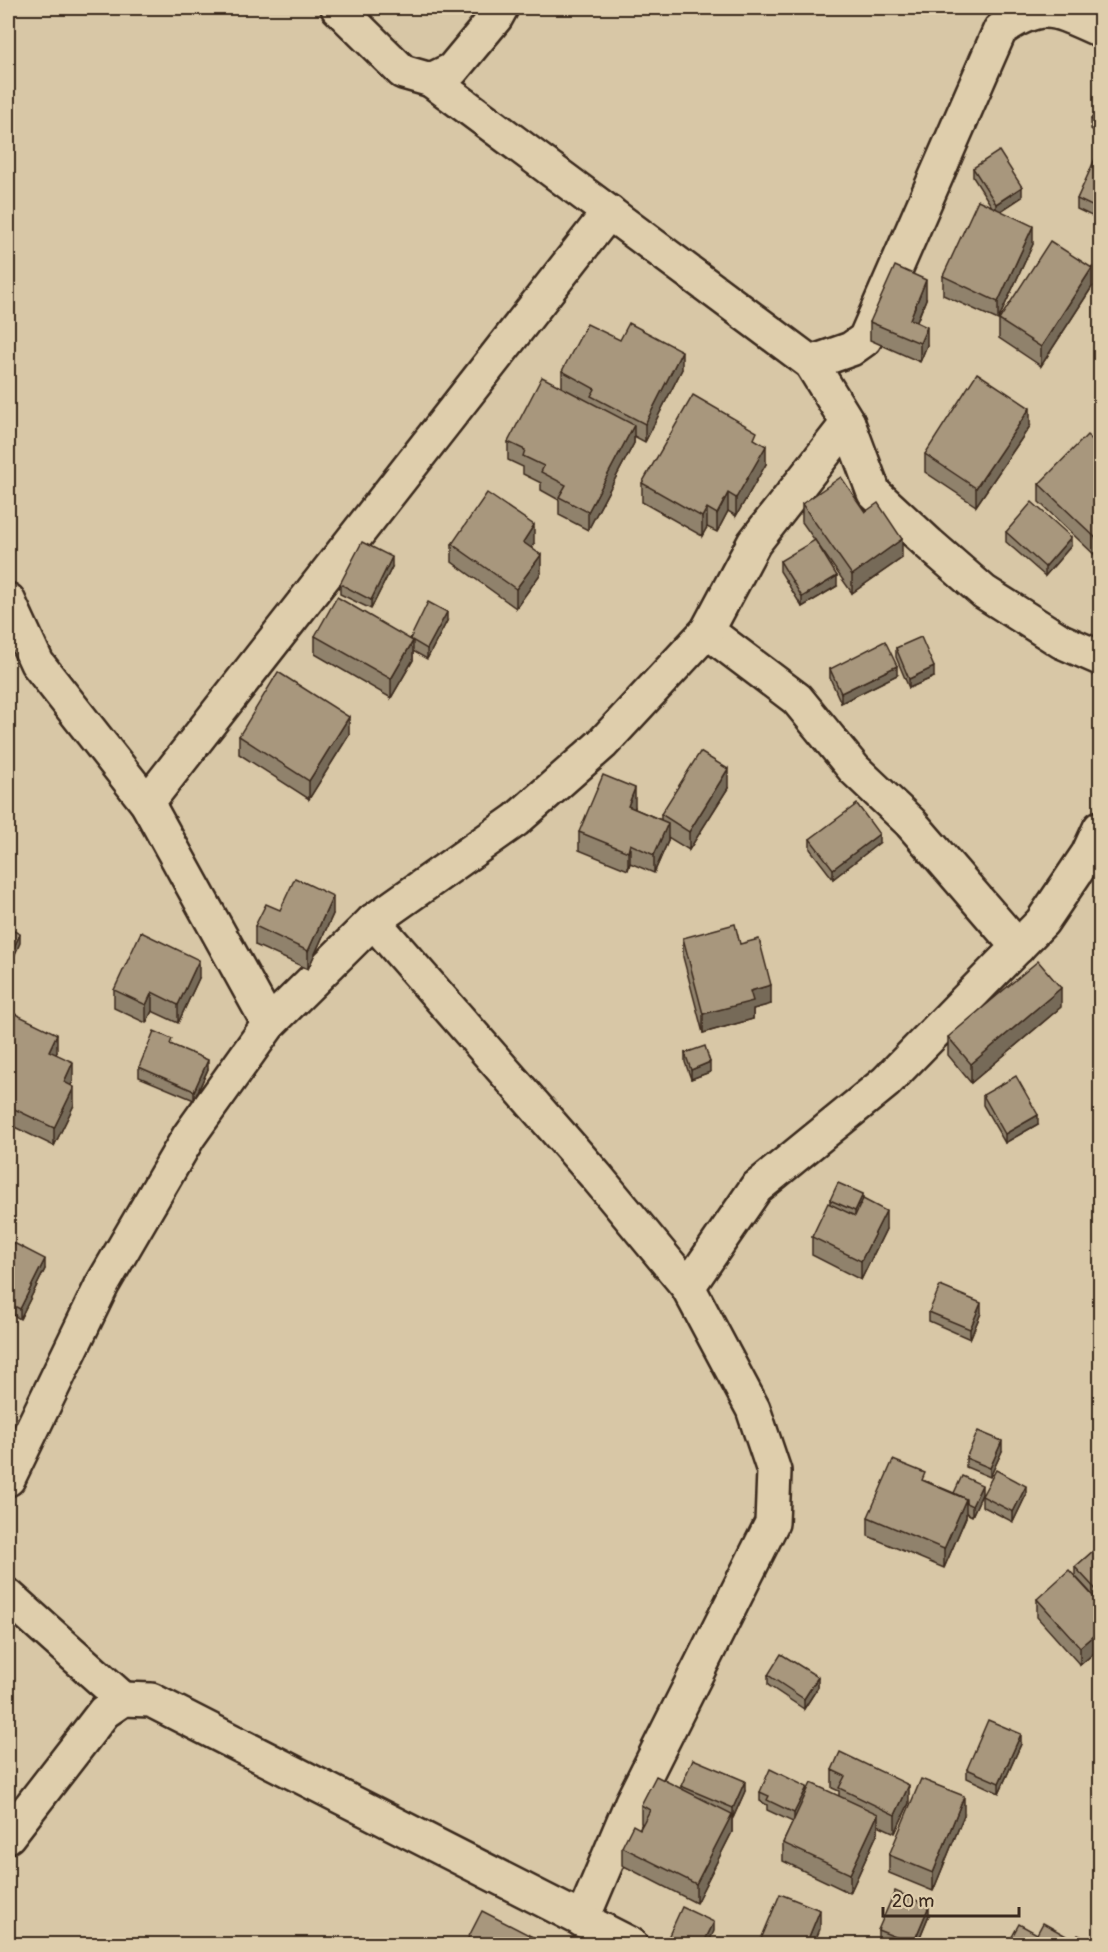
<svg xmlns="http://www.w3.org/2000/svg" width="1108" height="1952" font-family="Pangolin,sans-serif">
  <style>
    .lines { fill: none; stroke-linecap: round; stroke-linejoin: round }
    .minor-casing { stroke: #3b2a1e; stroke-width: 38 }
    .minor { stroke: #dfceac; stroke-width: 33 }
    .wall { fill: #90826c; stroke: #3b2a1e; stroke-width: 1.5 }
    .shaded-wall { fill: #766a58; stroke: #3b2a1e; stroke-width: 1.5 }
    .building { fill: #a8977d; stroke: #3b2a1e; stroke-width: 1.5 }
  </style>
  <rect width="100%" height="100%" fill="#d8c7a6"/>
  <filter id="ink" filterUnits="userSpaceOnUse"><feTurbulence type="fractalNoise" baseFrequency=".0167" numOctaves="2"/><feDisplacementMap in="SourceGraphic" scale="12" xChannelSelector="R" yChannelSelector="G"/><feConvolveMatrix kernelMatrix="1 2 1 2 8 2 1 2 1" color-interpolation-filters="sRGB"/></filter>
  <g filter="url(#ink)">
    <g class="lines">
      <defs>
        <g id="minor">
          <path d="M338 8 403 72 431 80 452 70 496 17 501 8"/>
          <path d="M431 80 811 363 848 423 874 493 929 544 984 592 1061 641 1100 658"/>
          <path d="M811 363 851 349 865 339 1000 30C1043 0 1055 10 1100 30"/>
          <path d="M8 600 37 663 147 803 269 1024"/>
          <path d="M707 631 797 699 854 769 910 822 1018 947"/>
          <path d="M147 803 609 212"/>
          <path d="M373 921 596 1176 688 1287 753 1409 774 1471 772 1523 632 1802 582 1920"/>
          <path d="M688 1287 756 1188 886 1082 1042 922 1088 854 1100 828"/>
          <path d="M8 1479 102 1285 189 1136 269 1024 373 921 516 820 602 744 707 631 754 543 848 423"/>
          <path d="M8 1596 123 1699"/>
          <path d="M8 1836 104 1712 123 1699 151 1700 630 1944"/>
        </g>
      </defs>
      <!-- minor casing -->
      <use href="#minor" class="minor-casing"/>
      <!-- minor -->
      <use href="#minor" class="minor"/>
    </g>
    <!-- wall -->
    <g class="wall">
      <path d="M1101 106V136L1091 129V119Z"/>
      <path d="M1101 161V213L1098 219 1077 209V199Z"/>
      <path d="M973 168 1022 197 1001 211 1033 244 998 320 943 295V276L992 207 973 177Z"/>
      <path d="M1092 287 1041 366 999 338V320Z"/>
      <path d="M926 299 917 322 927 345 920 362 870 340V322Z"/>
      <path d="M620 340 682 369 645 442 634 436V443L588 530 559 515V500L541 490V483L523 474V467L508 460V442L562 388V371Z"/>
      <path d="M1030 426 976 506 925 472V454Z"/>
      <path d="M757 441 766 464 736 516 728 511 717 532 707 527 702 536 642 502V483Z"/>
      <path d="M1101 448V561L1039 502V484Z"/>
      <path d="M802 504 865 512 902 558 852 593 802 522Z"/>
      <path d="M1006 532 1071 546 1045 576 1006 542Z"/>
      <path d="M452 544H534L531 548 541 573 516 608 452 562Z"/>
      <path d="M780 561 837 586 802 607 780 571Z"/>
      <path d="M392 567 371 609 340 594V584Z"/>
      <path d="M447 621 427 659 413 651V660L391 698 315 654V636L410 639Z"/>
      <path d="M896 648 934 677 909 688 896 657Z"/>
      <path d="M830 669 897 675 841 703 830 678Z"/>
      <path d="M349 735 309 799 239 754V736Z"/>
      <path d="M728 788 689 850 668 837V841L654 873 630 863 628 870 579 850V832L635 807V809L661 820V814Z"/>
      <path d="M810 839 879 843 833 879 810 849Z"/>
      <path d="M280 910 333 914 308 969 255 945V926Z"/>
      <path d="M683 938 740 944 771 1004 753 1009V1019L703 1033 683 957Z"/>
      <path d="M199 978 178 1023 152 1011 146 1023 114 1008V990Z"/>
      <path d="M1061 1007 971 1083 948 1055V1037Z"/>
      <path d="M8 1020 57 1052 56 1054 73 1081 71 1085 74 1105 54 1146 8 1124Z"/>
      <path d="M172 1045 208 1069 194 1100 139 1077V1067Z"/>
      <path d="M685 1053 710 1072 691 1079 685 1062Z"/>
      <path d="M983 1095 1038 1124 1005 1143 983 1105Z"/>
      <path d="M830 1200H863L886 1229 861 1280 812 1255V1237L830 1204Z"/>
      <path d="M8 1240 45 1269 20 1319 8 1312Z"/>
      <path d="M929 1312 981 1313 970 1339 929 1321Z"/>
      <path d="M1002 1451 990 1477 966 1467V1458Z"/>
      <path d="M925 1481 954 1493 982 1494 972 1516 966 1513V1517L944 1568 868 1536V1517Z"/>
      <path d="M1026 1495 1013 1522 982 1506V1496Z"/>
      <path d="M1101 1544V1604L1075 1576V1567Z"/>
      <path d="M1037 1599 1101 1605V1647L1080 1665 1037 1617Z"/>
      <path d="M768 1675 818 1687 804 1709 768 1685Z"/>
      <path d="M1021 1744 999 1793 967 1778V1769Z"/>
      <path d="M832 1770 909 1803 895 1833 878 1825V1832L850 1893 783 1861V1843L793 1822 767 1810V1805L760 1801V1792H807L839 1796V1791L832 1788Z"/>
      <path d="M681 1786 745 1791 733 1818 732 1817V1832L696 1903 622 1865V1847L640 1829 643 1824 641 1823V1805L681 1789Z"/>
      <path d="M964 1815 933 1891 889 1873V1855Z"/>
      <path d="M929 1915 917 1944H890L878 1940V1930Z"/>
    </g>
    <!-- shaded-wall -->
    <g class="shaded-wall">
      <path d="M1022 187V197L996 214V204Z"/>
      <path d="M1101 203V213L1098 219V209Z"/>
      <path d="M1033 226V244L998 320V302Z"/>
      <path d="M1092 268V287L1041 366V347Z"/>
      <path d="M926 280V299L910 337V319Z"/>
      <path d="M927 327V345L920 362V343Z"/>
      <path d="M682 351V369L645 442V424Z"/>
      <path d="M1030 408V426L976 506V488Z"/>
      <path d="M634 425V443L588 530V512Z"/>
      <path d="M766 446V464L736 516V498Z"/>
      <path d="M728 493V511L717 532V514Z"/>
      <path d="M707 508V527L702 536V517Z"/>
      <path d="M534 525V544L523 560V542Z"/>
      <path d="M1071 537V546L1045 576V567Z"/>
      <path d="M902 539V558L852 593V575Z"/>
      <path d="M541 555V573L516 608V589Z"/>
      <path d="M392 557V567L371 609V600Z"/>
      <path d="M837 576V586L802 607V597Z"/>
      <path d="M447 612V621L427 659V649Z"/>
      <path d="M413 641V660L391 698V679Z"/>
      <path d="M897 666V675L841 703V693Z"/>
      <path d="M934 667V677L909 688V679Z"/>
      <path d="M349 717V735L309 799V781Z"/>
      <path d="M728 769V788L689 850V832Z"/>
      <path d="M635 788V807L628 824V806Z"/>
      <path d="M668 823V841L654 873V855Z"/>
      <path d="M879 834V843L833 879V869Z"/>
      <path d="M630 844V863L628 870V852Z"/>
      <path d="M333 896V914L308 969V951Z"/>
      <path d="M20 934V943L8 970V960Z"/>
      <path d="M199 960V978L178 1023V1005Z"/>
      <path d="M771 985V1004L753 1009V1019L703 1033V1014L750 991Z"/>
      <path d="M1061 988V1007L971 1083V1064Z"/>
      <path d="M152 992V1011L146 1023V1005Z"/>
      <path d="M57 1034V1052L49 1069V1051Z"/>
      <path d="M208 1060V1069L194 1100V1091Z"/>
      <path d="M73 1062V1081L64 1101V1082Z"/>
      <path d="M710 1062V1072L691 1079V1070Z"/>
      <path d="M74 1087V1105L54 1146V1128Z"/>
      <path d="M1038 1115V1124L1005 1143V1134Z"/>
      <path d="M11 1144V1162L8 1169V1151Z"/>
      <path d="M863 1194V1204L855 1221V1211Z"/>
      <path d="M886 1211V1229L861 1280V1261Z"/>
      <path d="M45 1259V1269L20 1319V1309Z"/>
      <path d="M981 1303V1313L970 1339V1329Z"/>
      <path d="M1002 1441V1451L990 1477V1468Z"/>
      <path d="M982 1485V1494L972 1516V1506Z"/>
      <path d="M1026 1486V1495L1013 1522V1512Z"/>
      <path d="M966 1499V1517L944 1568V1549Z"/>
      <path d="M1101 1629V1647L1080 1665V1647Z"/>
      <path d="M818 1677V1687L804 1709V1699Z"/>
      <path d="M1021 1734V1744L999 1793V1783Z"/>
      <path d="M745 1781V1791L733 1818V1808Z"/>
      <path d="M909 1785V1803L895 1833V1815Z"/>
      <path d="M807 1787V1796L794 1823V1813Z"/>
      <path d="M964 1796V1815L933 1891V1873Z"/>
      <path d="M732 1814V1832L696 1903V1884Z"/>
      <path d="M878 1814V1832L850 1893V1874Z"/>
      <path d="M929 1906V1915L917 1944H913Z"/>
      <path d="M820 1910V1929L814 1944H806Z"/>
      <path d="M714 1922V1931L708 1944H703Z"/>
    </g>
    <!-- building -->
    <g class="building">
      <path d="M1101 106V126L1091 119Z"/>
      <path d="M999 151 1022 187 996 204 973 168Z"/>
      <path d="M1095 159 1101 161V203L1098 209 1077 199Z"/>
      <path d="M978 200 1033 226 998 302 943 276Z"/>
      <path d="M1050 241 1092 268 1041 347 999 320Z"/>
      <path d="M895 266 926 280 910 319 927 327 920 343 870 322Z"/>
      <path d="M629 323 682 351 645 424 591 396 595 389 562 371 587 324 620 340Z"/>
      <path d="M977 373 1030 408 976 488 925 454Z"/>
      <path d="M542 377 634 425 588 512 559 497 566 485 541 472 544 466 523 456 525 450 508 442Z"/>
      <path d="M693 395 757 432 754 439 766 446 736 498 728 493 717 514 707 508 702 517 642 483Z"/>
      <path d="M1087 435 1101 448V543L1039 484Z"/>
      <path d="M841 477 865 512 878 503 902 539 852 575 802 504Z"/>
      <path d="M487 493 534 525 523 542 541 555 516 589 452 544Z"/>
      <path d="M1032 502 1071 537 1045 567 1006 532Z"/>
      <path d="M815 540 837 576 802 597 780 561Z"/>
      <path d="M362 542 392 557 371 600 340 584Z"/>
      <path d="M337 597 413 641 391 679 315 636Z"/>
      <path d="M428 602 447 612 427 649 410 639Z"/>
      <path d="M921 637 934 667 909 679 896 648Z"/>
      <path d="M885 641 897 666 841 693 830 669Z"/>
      <path d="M278 672 349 717 309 781 239 736Z"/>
      <path d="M700 752 728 769 689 832 661 814Z"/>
      <path d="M603 775 635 788 628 806 668 823 654 855 630 844 628 852 579 832Z"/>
      <path d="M857 804 879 834 833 869 810 839Z"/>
      <path d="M295 878 333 896 308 951 255 926 266 904 280 910Z"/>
      <path d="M735 924 740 944 759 939 771 985 750 991 753 1001 703 1014 683 938Z"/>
      <path d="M8 928 20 934 8 960Z"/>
      <path d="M141 932 199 960 178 1005 152 992 146 1005 114 990Z"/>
      <path d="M1038 961 1061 988 971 1064 948 1037Z"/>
      <path d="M11 1012 57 1034 49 1051 73 1062 64 1082 74 1087 54 1128 8 1106V1020Z"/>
      <path d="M154 1031 172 1039 170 1044 208 1060 194 1091 139 1067Z"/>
      <path d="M705 1046 710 1062 691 1070 685 1053Z"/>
      <path d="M1016 1076 1038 1115 1005 1134 983 1095Z"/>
      <path d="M8 1142 11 1144 8 1151Z"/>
      <path d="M838 1183 863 1194 855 1211 830 1200Z"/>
      <path d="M863 1199 886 1211 861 1261 812 1237 828 1203 855 1216Z"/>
      <path d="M8 1240 45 1259 20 1309 8 1303V1281L11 1275 8 1273Z"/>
      <path d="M940 1286 981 1303 970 1329 929 1312Z"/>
      <path d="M978 1431 1002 1441 990 1468 966 1458Z"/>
      <path d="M893 1460 925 1473 922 1480 966 1499 944 1549 868 1517Z"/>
      <path d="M996 1470 1026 1486 1013 1512 982 1496Z"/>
      <path d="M962 1476 982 1485 972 1506 966 1503V1499L954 1493Z"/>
      <path d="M1101 1544V1595L1075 1567Z"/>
      <path d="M1069 1570 1101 1605V1629L1080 1647 1037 1599Z"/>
      <path d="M781 1654 818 1677 804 1699 768 1675Z"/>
      <path d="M988 1720 1021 1734 999 1783 967 1769Z"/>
      <path d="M840 1752 909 1785 895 1815 839 1788 845 1776 832 1770Z"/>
      <path d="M693 1759 745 1781 733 1808 681 1786Z"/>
      <path d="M770 1769 807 1787 794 1813 767 1800 769 1796 760 1792Z"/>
      <path d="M656 1776 732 1814 696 1884 622 1847 633 1825 640 1829 650 1810 641 1805Z"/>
      <path d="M921 1779 964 1796 933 1873 889 1855Z"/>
      <path d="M811 1783 878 1814 850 1874 783 1843Z"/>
      <path d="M895 1891 929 1906 913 1944 878 1930Z"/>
      <path d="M780 1894 820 1910 806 1944H759Z"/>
      <path d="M682 1907 714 1922 703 1944H665Z"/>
      <path d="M482 1911 535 1938 532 1944H465Z"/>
      <path d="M1043 1923 1075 1941 1078 1935 1097 1944H1008L1019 1924 1037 1934Z"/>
    </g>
  </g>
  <!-- margin -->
  <rect width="1108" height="1952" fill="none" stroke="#dfceac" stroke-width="30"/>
  <rect x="15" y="15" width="1078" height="1922" fill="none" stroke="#3b2a1e" stroke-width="2" filter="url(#ink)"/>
  <!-- scale -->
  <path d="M883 1907v9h136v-9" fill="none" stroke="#3b2a1e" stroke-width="3"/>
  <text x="892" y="1907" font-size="18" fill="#3b2a1e" stroke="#dfceac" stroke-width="4.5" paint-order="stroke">20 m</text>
</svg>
